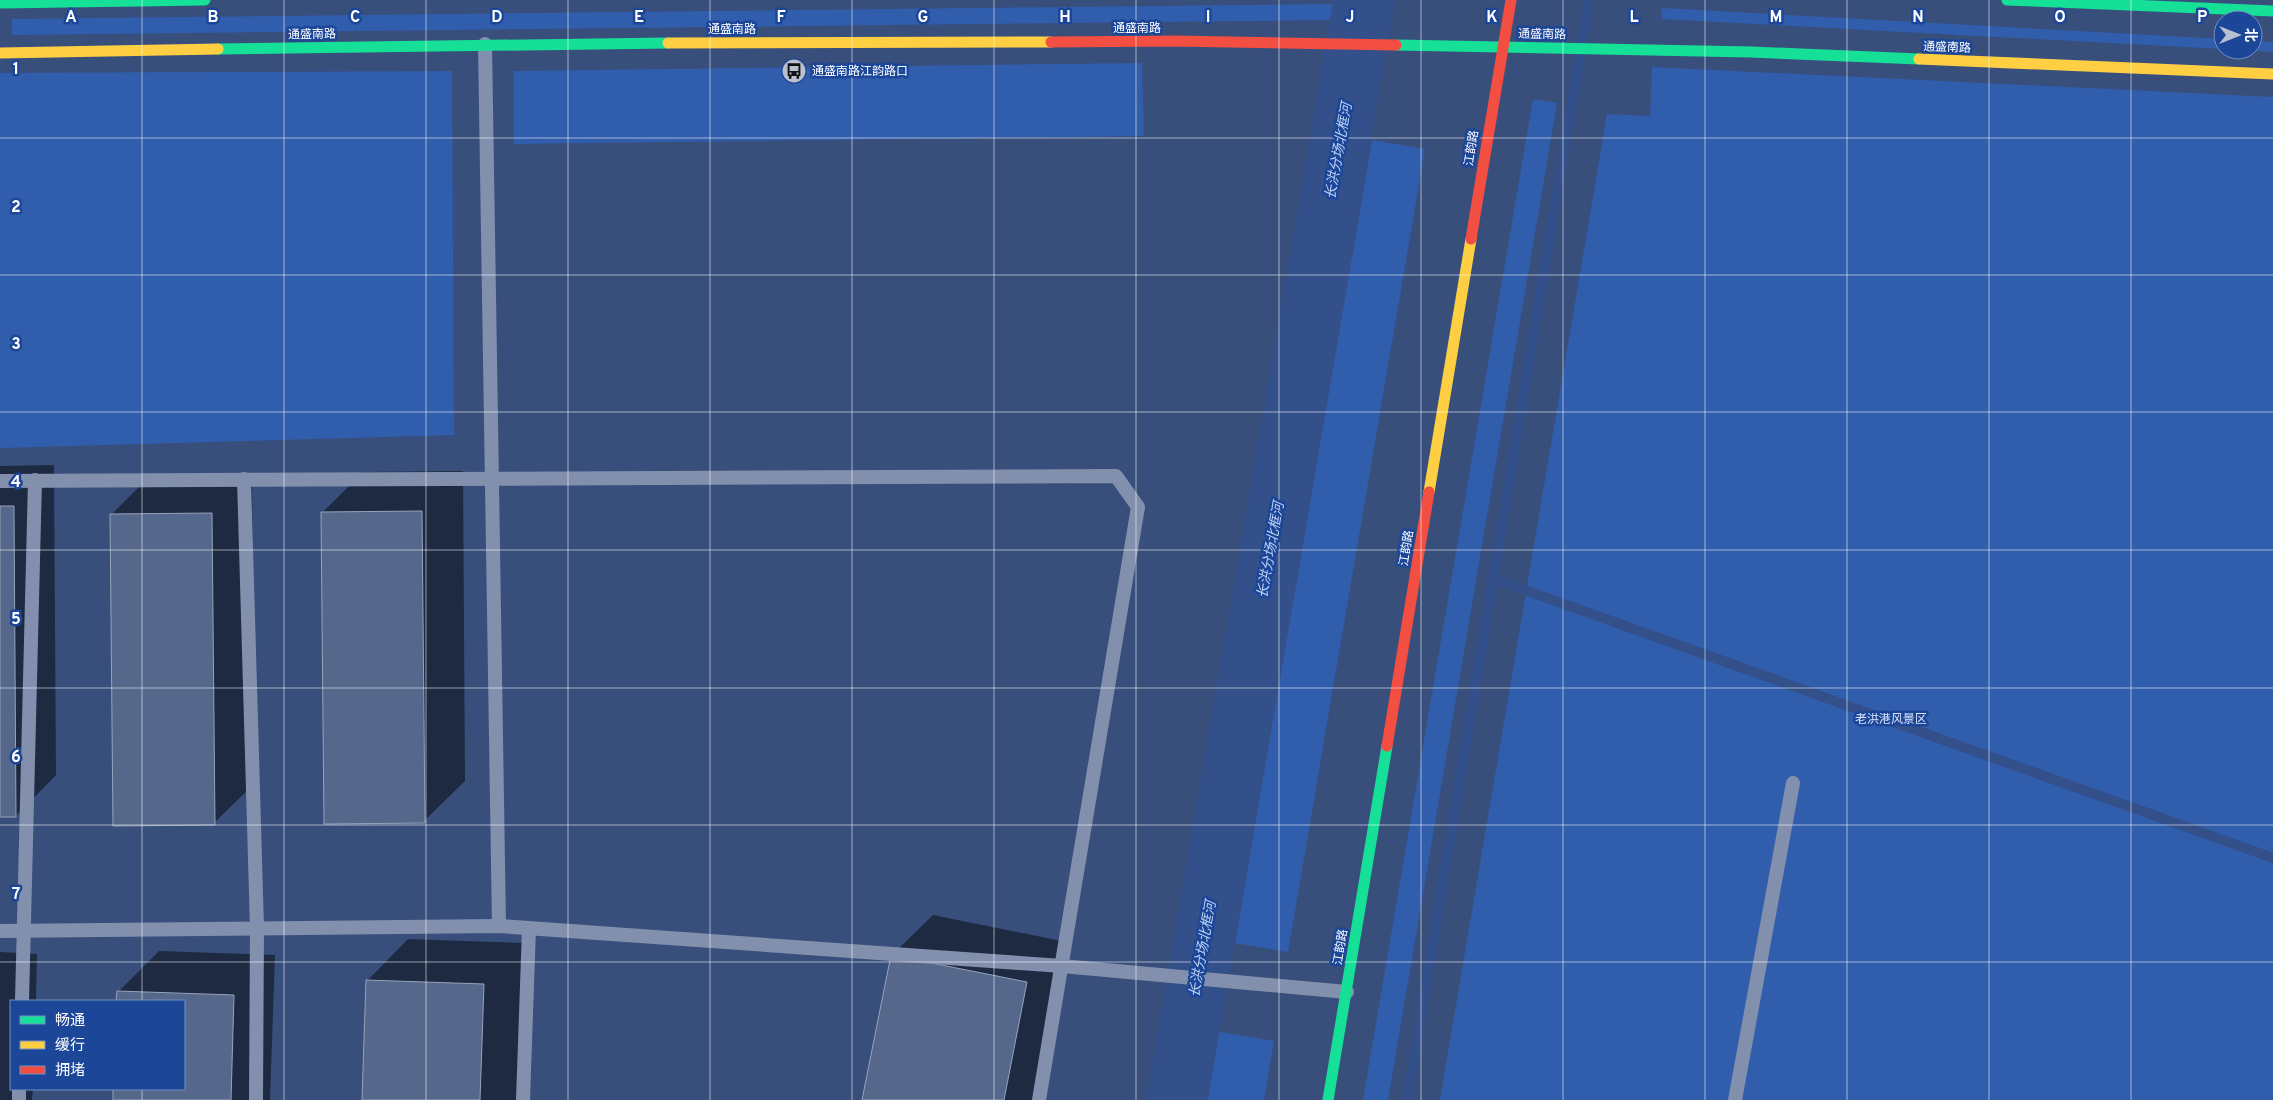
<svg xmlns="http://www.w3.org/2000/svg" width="2273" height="1100" font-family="Overpass,'Noto Sans SC',sans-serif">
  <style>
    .green { fill: #315dad }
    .shadow { fill: #0007 }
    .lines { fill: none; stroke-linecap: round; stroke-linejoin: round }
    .stream { stroke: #33508b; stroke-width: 10 }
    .river { stroke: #33508b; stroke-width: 61 }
    .building { fill: #55678a; stroke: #96a3bb }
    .lane { stroke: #8290ae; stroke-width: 14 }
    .fast { stroke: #16e098; stroke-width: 11 }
    .slow { stroke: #ffcf43; stroke-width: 11 }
    .jam { stroke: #f24e42; stroke-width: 11 }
    .grid { fill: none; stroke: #fff; stroke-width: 1; stroke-opacity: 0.55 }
    .labels { text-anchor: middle; stroke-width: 5; stroke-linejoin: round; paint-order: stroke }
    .street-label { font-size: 12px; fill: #fff; stroke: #1c4698 }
    .poi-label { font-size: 12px; fill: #fff; stroke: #1c4698; text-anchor: start }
    .park-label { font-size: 12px; fill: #d7e4fb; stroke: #1c4698 }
    .water-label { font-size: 14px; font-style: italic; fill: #bdd2f7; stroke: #1c4698 }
    .grid-label { font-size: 16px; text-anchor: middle; font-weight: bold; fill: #fff; stroke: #1c4698; stroke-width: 5; stroke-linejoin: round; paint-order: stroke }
  </style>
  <rect width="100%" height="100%" fill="#384f7c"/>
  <!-- green -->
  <g class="green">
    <path d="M1334 4V20L12 35V19Z"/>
    <path d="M1662 8 2223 39V49L1661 19Z"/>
    <path d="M2253 41 2273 42V52L2234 50H2253Z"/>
    <path d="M1142 63 1144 136 514 144V71Z"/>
    <path d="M1652 67 2273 97V1100H1440L1607 114 1650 116Z"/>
    <path d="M452 71 454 435 0 448V73Z"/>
    <path d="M1533 99 1557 103 1388 1100H1363Z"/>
    <path d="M1372 140 1425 149 1288 952 1235 943Z"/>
    <path d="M1214 1031 1274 1041 1264 1100H1203Z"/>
  </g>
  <!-- shadow -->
  <g class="shadow">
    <path d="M54 465 56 775 16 816H0V466Z"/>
    <path d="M463 471 465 781 424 821 322 513 363 472Z"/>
    <path d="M252 473 255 783 214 823 112 514 152 474Z"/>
    <path d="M933 915 1067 942 1036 1100H863L892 955Z"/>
    <path d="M408 939 524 943 519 1100H364L368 980Z"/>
    <path d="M159 951 275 955 270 1100H114L115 1089H184V1001H118V992Z"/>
    <path d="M0 952 37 954 36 1001H11V1089H33L32 1100H0Z"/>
  </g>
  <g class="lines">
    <!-- stream -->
    <g class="stream">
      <path d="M1494 579 2273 858"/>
      <path d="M1407 1100 1589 0"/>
    </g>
    <!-- river -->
    <path class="river" d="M1177 1100 1364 0"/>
  </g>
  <!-- building -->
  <g class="building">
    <path d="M0 506H14L16 817H0Z"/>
    <path d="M422 511 425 823 324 824 321 512Z"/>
    <path d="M212 513 215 825 113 826 110 514Z"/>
    <path d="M891 955 1027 982 1004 1100H862Z"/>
    <path d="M366 980 484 984 480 1100H362Z"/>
    <path d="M117 991 234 995 231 1100H113V1089H184V1001H116Z"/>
  </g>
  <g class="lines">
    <!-- lane -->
    <g class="lane">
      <path d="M485 44 499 926"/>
      <path d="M244 479 257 928 256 1100"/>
      <path d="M0 481 1116 476 1138 507 1039 1100"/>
      <path d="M0 931 499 926 1062 966 1347 992"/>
      <path d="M22 1001 35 480"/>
      <path d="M19 1100V1089"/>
      <path d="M523 1100 529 928"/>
      <path d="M1735 1100 1793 783"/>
    </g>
    <!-- fast -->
    <g class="fast">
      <path d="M2007 0 2273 11"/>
      <path d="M0 3 205 0"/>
      <path d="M1396 45 1751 52 1919 59"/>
      <path d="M218 49 668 43"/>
      <path d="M1328 1100 1387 746"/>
    </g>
    <!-- slow -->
    <g class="slow">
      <path d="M668 43 1051 42"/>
      <path d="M0 53 218 49"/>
      <path d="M1919 59 2273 74"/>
      <path d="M1429 492 1471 239"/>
    </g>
    <!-- jam -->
    <g class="jam">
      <path d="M1051 42 1174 41 1396 45"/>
      <path d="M1471 239 1511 0"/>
      <path d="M1387 746 1429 492"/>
    </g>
  </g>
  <!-- grid -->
  <path class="grid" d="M142 0V1001M284 0V1100M426 0V1100M568 0V1100M710 0V1100M852 0V1100M994 0V1100M1136 0V1100M1279 0V1100M1421 0V1100M1563 0V1100M1705 0V1100M1847 0V1100M1989 0V1100M2131 0V1100M0 138H2273M0 275H2273M0 412H2273M0 550H2273M0 688H2273M0 825H2273M0 962H2273M142 1089V1100"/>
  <!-- icons -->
  <defs>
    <symbol id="bus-disc" viewBox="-11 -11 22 22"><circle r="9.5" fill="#b9c1d1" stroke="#1c4698"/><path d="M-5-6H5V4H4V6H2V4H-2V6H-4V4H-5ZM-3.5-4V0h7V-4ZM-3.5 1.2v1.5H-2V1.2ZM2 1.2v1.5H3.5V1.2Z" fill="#111"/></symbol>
  </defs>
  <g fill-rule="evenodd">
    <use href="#bus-disc" x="780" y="57" width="28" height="28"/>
  </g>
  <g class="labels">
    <!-- street labels -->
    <g class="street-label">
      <text x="1137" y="32">通盛南路</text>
      <text x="732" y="33">通盛南路</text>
      <text transform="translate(312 34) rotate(-1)" y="4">通盛南路</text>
      <text transform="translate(1542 34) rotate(1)" y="4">通盛南路</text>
      <text transform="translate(1947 47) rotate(2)" y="4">通盛南路</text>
      <text transform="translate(1471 148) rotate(-81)" y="4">江韵路</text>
      <text transform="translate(1406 548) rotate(-81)" y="4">江韵路</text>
      <text transform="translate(1340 947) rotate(-81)" y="4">江韵路</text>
    </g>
    <!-- poi labels -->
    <g class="poi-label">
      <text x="812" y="75">通盛南路江韵路口</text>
    </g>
    <!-- park labels -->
    <g class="park-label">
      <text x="1891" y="723">老洪港风景区</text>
    </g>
    <!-- water labels -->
    <g class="water-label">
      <text transform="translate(1338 151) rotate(-80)" y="5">长洪分场北框河</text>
      <text transform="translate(1270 550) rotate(-80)" y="5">长洪分场北框河</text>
      <text transform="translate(1202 949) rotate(-80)" y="5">长洪分场北框河</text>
    </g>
  </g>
  <g class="grid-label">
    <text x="71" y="22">A</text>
    <text x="213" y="22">B</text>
    <text x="355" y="22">C</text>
    <text x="497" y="22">D</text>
    <text x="639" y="22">E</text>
    <text x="781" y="22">F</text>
    <text x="923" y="22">G</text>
    <text x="1065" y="22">H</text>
    <text x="1208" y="22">I</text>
    <text x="1350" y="22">J</text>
    <text x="1492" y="22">K</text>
    <text x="1634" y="22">L</text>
    <text x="1776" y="22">M</text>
    <text x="1918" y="22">N</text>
    <text x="2060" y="22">O</text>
    <text x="2202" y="22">P</text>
    <text x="16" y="74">1</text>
    <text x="16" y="212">2</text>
    <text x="16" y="349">3</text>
    <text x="16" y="487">4</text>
    <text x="16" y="624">5</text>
    <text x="16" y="762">6</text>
    <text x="16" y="899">7</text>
  </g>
  <!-- legend -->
  <rect x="10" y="1000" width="175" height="90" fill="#1c4698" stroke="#7790c1"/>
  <rect x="20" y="1016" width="25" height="8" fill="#16e098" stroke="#7790c1"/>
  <text x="55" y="1025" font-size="15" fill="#ffffff">畅通</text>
  <rect x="20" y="1041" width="25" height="8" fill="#ffcf43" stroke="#7790c1"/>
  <text x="55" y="1050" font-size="15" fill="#ffffff">缓行</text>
  <rect x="20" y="1066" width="25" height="8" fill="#f24e42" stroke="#7790c1"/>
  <text x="55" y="1075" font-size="15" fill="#ffffff">拥堵</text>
  <!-- north arrow -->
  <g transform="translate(2238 35) rotate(90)"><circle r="24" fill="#1c4698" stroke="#7790c1"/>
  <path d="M0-4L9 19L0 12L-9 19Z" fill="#b9c1d1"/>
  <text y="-8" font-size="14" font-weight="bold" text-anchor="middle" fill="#ffffff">北</text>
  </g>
</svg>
